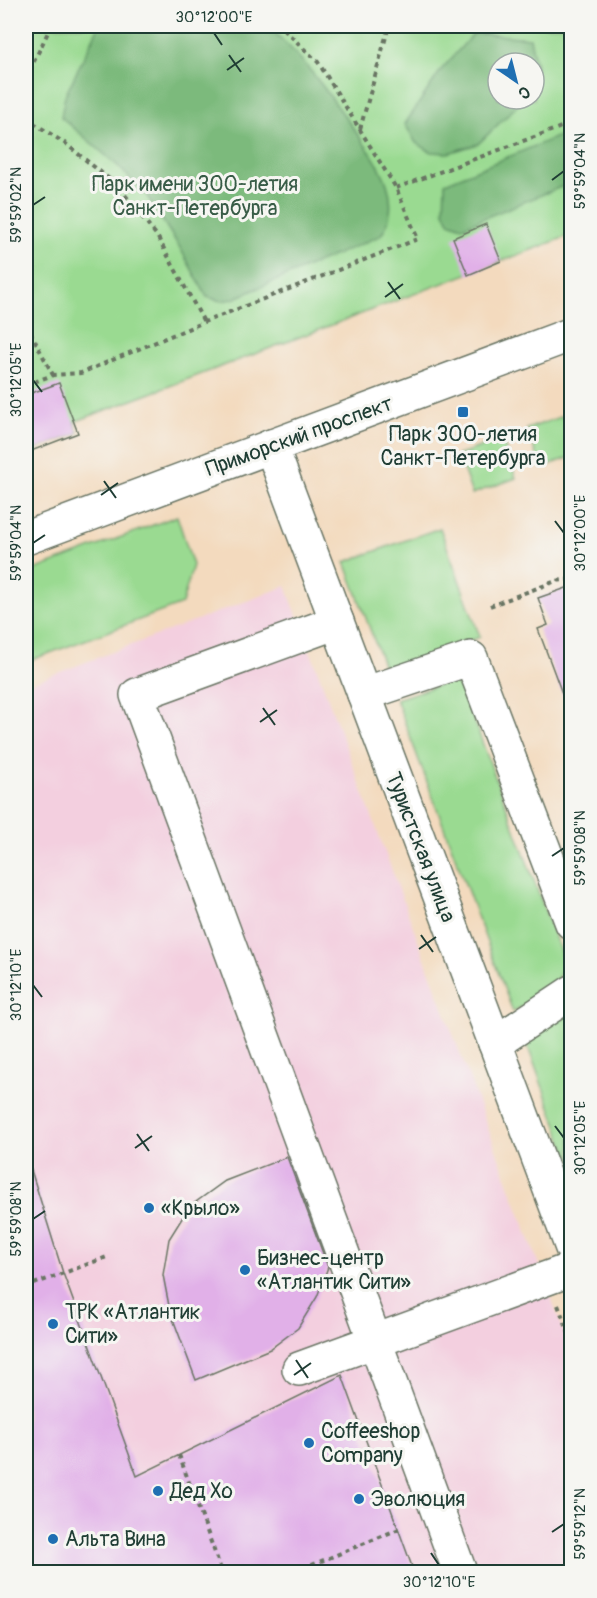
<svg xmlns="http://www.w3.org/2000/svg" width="597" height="1598" font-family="Pangolin,sans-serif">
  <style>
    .built { fill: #f3cfdf }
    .green { fill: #9ada91; stroke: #5c8c62; stroke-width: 1.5; fill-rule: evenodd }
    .forest { fill: #7bba7b; stroke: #4d7c58; stroke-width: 1.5 }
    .building { fill: #e1b0e8 }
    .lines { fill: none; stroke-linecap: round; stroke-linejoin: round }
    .minor-casing { stroke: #697464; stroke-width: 36 }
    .path { stroke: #697464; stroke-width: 4; stroke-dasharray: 4.5 4.5; stroke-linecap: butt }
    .minor { stroke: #fff; stroke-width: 33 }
    .ticks { fill: none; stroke: #1f3d34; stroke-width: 2 }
    .poi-dot { fill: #1f6fb2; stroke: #f6f6f2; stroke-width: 2 }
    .labels { text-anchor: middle; stroke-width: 6; stroke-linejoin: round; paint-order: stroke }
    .park-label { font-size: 21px; fill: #385c47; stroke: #f6f6f2 }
    .poi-label { font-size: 21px; fill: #1f3d34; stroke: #f6f6f2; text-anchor: start }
    .street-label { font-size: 21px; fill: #1f3d34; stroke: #f6f6f2 }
    .neatline { fill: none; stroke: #1f3d34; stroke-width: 2 }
    .ticks-label { font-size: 15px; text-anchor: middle; fill: #1f3d34 }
  </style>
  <rect width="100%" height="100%" fill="#f6f6f2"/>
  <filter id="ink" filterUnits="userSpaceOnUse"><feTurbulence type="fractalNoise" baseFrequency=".0167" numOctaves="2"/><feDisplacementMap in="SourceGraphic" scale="12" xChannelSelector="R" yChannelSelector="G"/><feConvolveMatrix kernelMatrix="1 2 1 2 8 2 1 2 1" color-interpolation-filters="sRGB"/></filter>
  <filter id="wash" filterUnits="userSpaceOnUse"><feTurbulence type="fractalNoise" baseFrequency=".008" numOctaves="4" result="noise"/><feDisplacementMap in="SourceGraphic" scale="24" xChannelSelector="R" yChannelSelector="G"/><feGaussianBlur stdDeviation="1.35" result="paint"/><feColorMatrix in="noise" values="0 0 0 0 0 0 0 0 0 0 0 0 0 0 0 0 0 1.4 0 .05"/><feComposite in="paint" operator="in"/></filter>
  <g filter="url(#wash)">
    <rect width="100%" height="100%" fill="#f3dabe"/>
    <!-- built -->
    <path class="built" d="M286 586 571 1351V1572H26V685Z"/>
    <!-- green -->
    <g class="green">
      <path d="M26 26H571V235L74 422 78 433 26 453ZM498 63H534V99H498Z"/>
      <path d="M571 413V457L541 468 527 429Z"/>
      <path d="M502 439 516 478 472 494 458 455Z"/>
      <path d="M177 516 193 565 182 604 26 662V573Z"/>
      <path d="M440 528 480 637 386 672 345 562Z"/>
      <path d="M452 681 460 687 465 696 565 964 552 989 513 1012 396 699Z"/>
      <path d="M571 1008V1164L524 1036Z"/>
    </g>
    <!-- forest -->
    <g class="forest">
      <path d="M99 26H267C302 55 329 94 356 132 367 148 381 166 387 184 393 201 392 222 380 236L233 299 221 301 207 297 180 248 147 196 118 166 61 117 65 96Z"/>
      <path d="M474 33 530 38 538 76 534 85V63H498V99H524L478 144 448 153 431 152 416 143 405 124 441 70Z"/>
      <path d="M571 131V183L462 227 449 222 444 211 445 183Z"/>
    </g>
    <g id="blocks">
      <!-- building -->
      <g class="building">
        <path d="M486 224 501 261 468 275 453 238Z"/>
        <path d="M59 383 78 433 26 453V395Z"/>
        <path d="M572 586V711L569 712 538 629 548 625 538 598Z"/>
        <path d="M287 1157 328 1267 317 1297 298 1328 270 1349 196 1380 170 1311 163 1275 169 1239 189 1207 225 1181Z"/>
        <path d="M31 1170 63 1273 137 1476 342 1375 414 1572H26V1171Z"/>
      </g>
    </g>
  </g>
  <g filter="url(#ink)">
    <use href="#blocks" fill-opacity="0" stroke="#697464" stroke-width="1.5"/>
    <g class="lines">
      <defs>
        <g id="minor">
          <path d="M271 446 572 1248"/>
          <path d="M26 538 572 334"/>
          <path d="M337 622 137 695 460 1572"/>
          <path d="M364 694 471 658 572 923"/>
          <path d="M495 1043 572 992"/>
          <path d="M299 1369 572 1269"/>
        </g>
      </defs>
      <!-- minor casing -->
      <use href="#minor" class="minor-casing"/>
      <!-- path -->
      <g class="path">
        <path d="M26 78 51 26"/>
        <path d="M26 118 66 144 119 187 157 236 204 322"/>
        <path d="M360 129 389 26"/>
        <path d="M396 188 572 123"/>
        <path d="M26 324 53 375"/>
        <path d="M26 385 53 375 81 373 204 322 418 239 396 188 318 62 280 26"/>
        <path d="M490 606 556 581 572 579"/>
        <path d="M34 1284 107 1257"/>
        <path d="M558 1305 572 1341"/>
        <path d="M179 1455 222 1572"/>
        <path d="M295 1572 399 1529"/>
      </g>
      <!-- minor -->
      <use href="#minor" class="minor"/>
    </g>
  </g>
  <!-- ticks -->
  <path class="ticks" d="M214 33 222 45M229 55 241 72M227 70 244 58M552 180 564 171M33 205 45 197M388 282 400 299M385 297 403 284M33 380 42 392M104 481 116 498M101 495 118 483M555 521 564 533M33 543 45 535M263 708 275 725M260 722 277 710M552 856 564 848M421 935 433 952M419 949 436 937M33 985 42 997M555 1126 564 1138M137 1134 149 1151M135 1148 152 1136M33 1219 45 1211M296 1360 308 1378M294 1375 311 1363M552 1532 564 1524M431 1553 439 1565"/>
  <!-- markers -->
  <g class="poi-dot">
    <rect x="457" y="406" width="12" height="12" rx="3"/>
    <circle cx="149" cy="1208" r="6"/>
    <circle cx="245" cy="1270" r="6"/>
    <circle cx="53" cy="1324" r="6"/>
    <circle cx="309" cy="1443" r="6"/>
    <circle cx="158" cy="1491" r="6"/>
    <circle cx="359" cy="1499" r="6"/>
    <circle cx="53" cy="1539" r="6"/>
  </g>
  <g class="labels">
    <!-- park labels -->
    <g class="park-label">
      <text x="195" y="191">Парк имени 300-летия<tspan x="195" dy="24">Санкт-Петербурга</tspan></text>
    </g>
    <!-- poi labels -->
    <g class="poi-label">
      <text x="463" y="441" text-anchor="middle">Парк 300-летия<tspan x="463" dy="24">Санкт-Петербурга</tspan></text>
      <text x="161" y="1215">«Крыло»</text>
      <text x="257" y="1265">Бизнес-центр<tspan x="257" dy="24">«Атлантик Сити»</tspan></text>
      <text x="65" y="1319">ТРК «Атлантик<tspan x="65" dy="24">Сити»</tspan></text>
      <text x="321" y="1438">Coffeeshop<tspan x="321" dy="24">Company</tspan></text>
      <text x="170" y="1498">Дед Хо</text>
      <text x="371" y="1506">Эволюция</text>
      <text x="65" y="1546">Альта Вина</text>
    </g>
    <!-- street labels -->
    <g class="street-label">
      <text transform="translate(299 436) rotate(-20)" y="7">Приморский проспект</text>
      <text transform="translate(421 847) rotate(69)" y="7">Туристская улица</text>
    </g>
  </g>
  <!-- margin -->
  <rect width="597" height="1598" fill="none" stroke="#f6f6f2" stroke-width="66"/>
  <!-- north arrow -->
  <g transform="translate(516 81) rotate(145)"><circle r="28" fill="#f6f6f2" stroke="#a0aca6" stroke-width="1.5"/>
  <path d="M0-4.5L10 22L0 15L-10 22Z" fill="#1f6fb2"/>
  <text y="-9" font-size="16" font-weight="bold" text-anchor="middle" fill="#1f3d34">С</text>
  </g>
  <rect x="33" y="33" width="531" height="1532" class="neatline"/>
  <g class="ticks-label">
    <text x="214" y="22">30°12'00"E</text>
    <text transform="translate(580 171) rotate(-90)" y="5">59°59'04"N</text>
    <text transform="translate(16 205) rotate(-90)" y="5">59°59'02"N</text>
    <text transform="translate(16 380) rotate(-90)" y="5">30°12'05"E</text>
    <text transform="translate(580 533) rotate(-90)" y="5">30°12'00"E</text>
    <text transform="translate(16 543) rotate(-90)" y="5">59°59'04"N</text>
    <text transform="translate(580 848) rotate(-90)" y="5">59°59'08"N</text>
    <text transform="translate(16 985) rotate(-90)" y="5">30°12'10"E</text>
    <text transform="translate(580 1138) rotate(-90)" y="5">30°12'05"E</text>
    <text transform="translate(16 1219) rotate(-90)" y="5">59°59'08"N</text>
    <text transform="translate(580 1524) rotate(-90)" y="5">59°59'12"N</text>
    <text x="439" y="1587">30°12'10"E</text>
  </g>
</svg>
